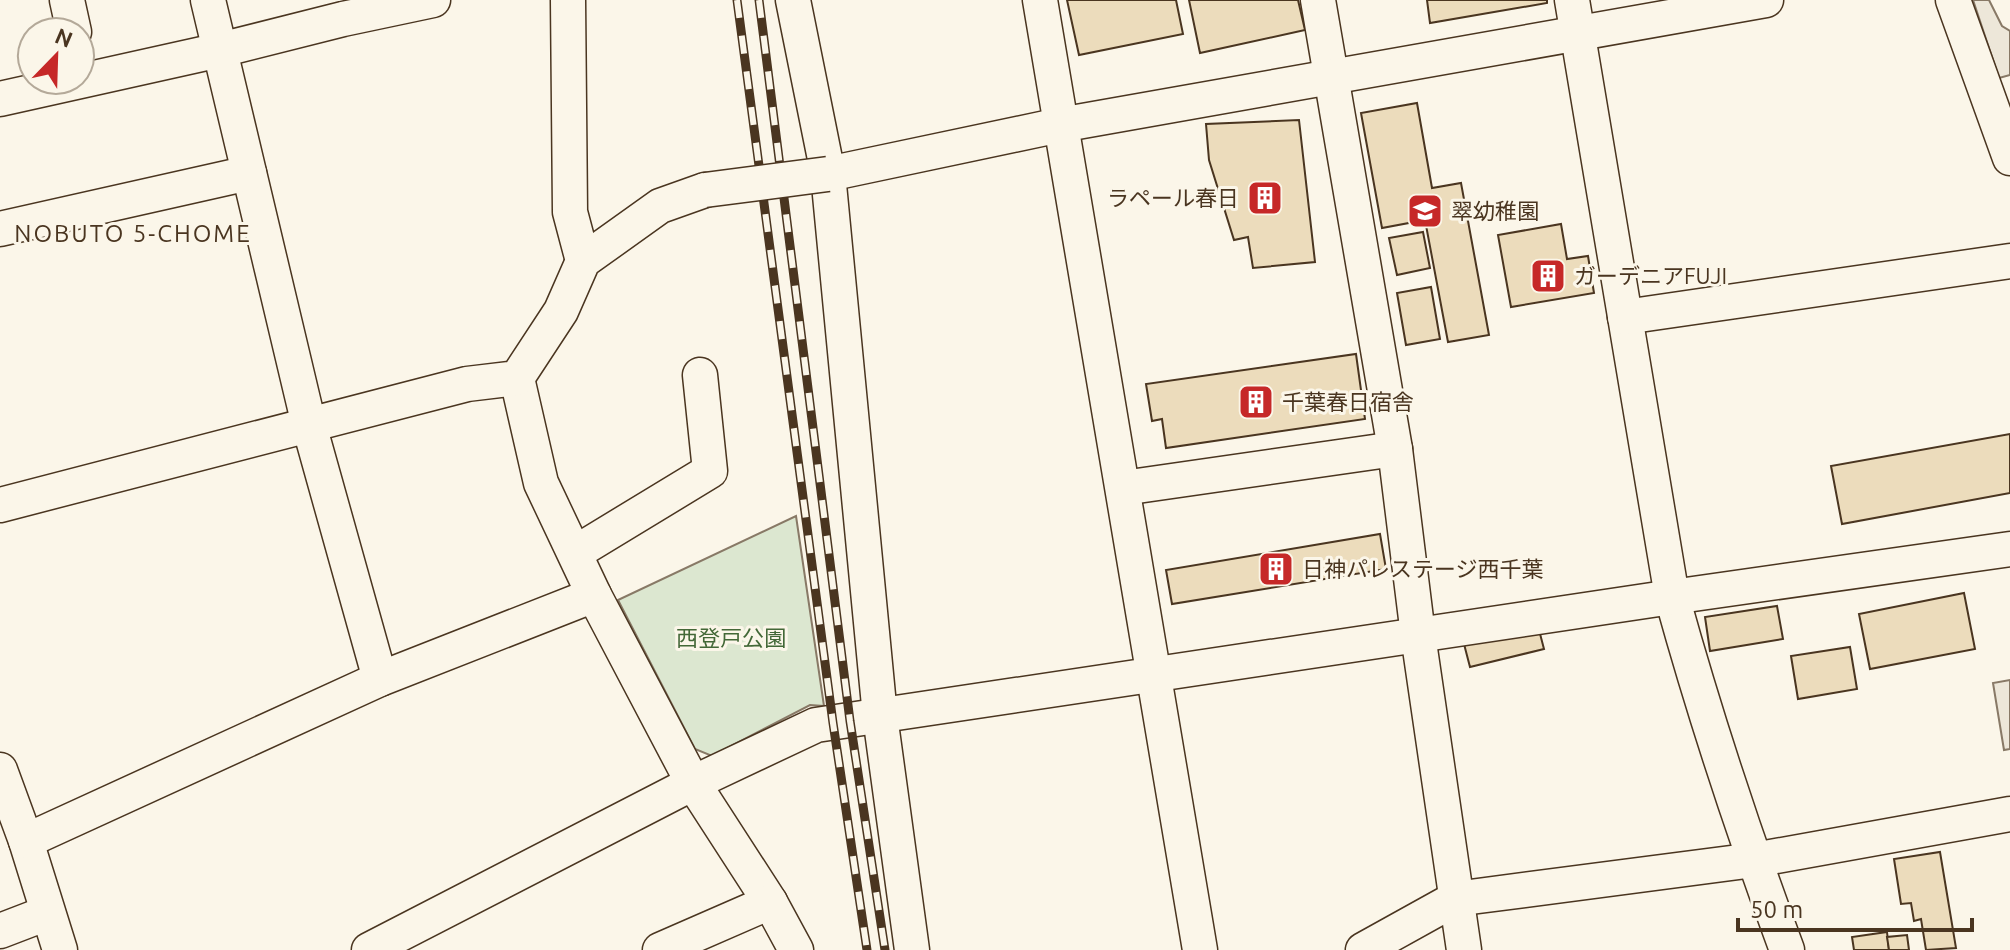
<svg xmlns="http://www.w3.org/2000/svg" width="2010" height="950" font-family="Ubuntu,'Noto Sans JP',sans-serif">
  <style>
    .green { fill: #dce7d0; stroke: #887966; stroke-width: 2 }
    .parking { fill: #ede7d9; stroke: #887966; stroke-width: 2 }
    .building { fill: #ecdcbc; stroke: #4a3520; stroke-width: 2 }
    .lines { fill: none; stroke-linecap: round; stroke-linejoin: round }
    .minor-casing { stroke: #4a3520; stroke-width: 37 }
    .minor { stroke: #fbf6e9; stroke-width: 34 }
    .rail-casing { stroke: #4a3520; stroke-width: 9 }
    .rail { stroke: #fbf6e9; stroke-width: 6; stroke-dasharray: 18; stroke-linecap: butt }
    .minor-bridge-casing { stroke: #4a3520; stroke-width: 37; stroke-linecap: butt }
    .minor-bridge { stroke: #fbf6e9; stroke-width: 34 }
    .labels { text-anchor: middle; stroke-width: 6; stroke-linejoin: round; paint-order: stroke }
    .poi-label { font-size: 22px; fill: #4a3520; stroke: #fbf6e9; text-anchor: start }
    .park-label { font-size: 22px; fill: #436837; stroke: #fbf6e9 }
    .neighbourhood-label { font-size: 24px; letter-spacing: 2px; fill: #4a3520; stroke: #fbf6e9 }
  </style>
  <rect width="100%" height="100%" fill="#fbf6e9"/>
  <!-- green -->
  <path class="green" d="M796 516 824 706 810 705 712 756 695 749 618 600Z"/>
  <!-- parking -->
  <g class="parking">
    <path d="M1973 0H1989L2002 26 2010 31V75L1999 78Z"/>
    <path d="M2010 680V749L2004 750 1993 683Z"/>
  </g>
  <!-- building -->
  <g class="building">
    <path d="M1067 0H1176L1183 34 1079 55Z"/>
    <path d="M1189 0H1298L1305 30 1200 53Z"/>
    <path d="M1427 0H1547V3L1430 23Z"/>
    <path d="M1417 103 1432 188 1461 183 1489 335 1448 342 1425 220 1382 228 1361 113Z"/>
    <path d="M1299 120 1315 262 1253 268 1248 237 1234 240 1209 160 1206 124Z"/>
    <path d="M1561 224 1567 259 1588 256 1594 293 1511 307 1498 235Z"/>
    <path d="M1423 232 1430 268 1397 275 1389 238Z"/>
    <path d="M1431 287 1440 339 1406 345 1397 293Z"/>
    <path d="M1356 354 1365 419 1166 448 1162 419 1152 421 1146 384Z"/>
    <path d="M2010 434V493L1842 524 1831 466Z"/>
    <path d="M1380 534 1386 569 1172 604 1166 570Z"/>
    <path d="M1964 593 1975 649 1870 669 1859 614Z"/>
    <path d="M1777 606 1783 639 1710 651 1705 617Z"/>
    <path d="M1538 626 1544 649 1470 667 1464 644Z"/>
    <path d="M1850 647 1857 689 1798 699 1791 656Z"/>
    <path d="M1940 852 1956 948 1926 950 1921 919 1914 921 1911 903 1901 904 1894 859Z"/>
    <path d="M1887 932 1889 950H1854L1852 937Z"/>
    <path d="M1907 935 1909 950H1889L1887 937Z"/>
  </g>
  <g class="lines">
    <defs>
      <g id="minor">
        <path d="M67 0 74 32"/>
        <path d="M208 0 309 425 380 679"/>
        <path d="M568 0 570 212 583 261"/>
        <path d="M793 0 828 174 880 716 912 950"/>
        <path d="M1040 0 1200 950"/>
        <path d="M1318 0 1395 449 1418 635 1464 950"/>
        <path d="M1572 0 1672 597C1705 716 1744 834 1787 950"/>
        <path d="M1953 0 2010 158"/>
        <path d="M0 99 220 50 343 19 433 0"/>
        <path d="M828 174 1060 125 1766 0"/>
        <path d="M0 229 249 173"/>
        <path d="M1625 317 2010 261"/>
        <path d="M517 378 541 483 594 595 693 783 770 902 796 950"/>
        <path d="M1123 488 1395 449"/>
        <path d="M0 505 467 384 517 378 561 311 583 261 660 206 705 190"/>
        <path d="M575 553 710 471 700 375"/>
        <path d="M0 770 26 841 60 950"/>
        <path d="M26 841 380 679 594 595"/>
        <path d="M0 931 47 913"/>
        <path d="M369 950 693 783 816 725 1672 597 2010 549"/>
        <path d="M660 950 770 902"/>
        <path d="M1363 950 1455 899 1754 860 2010 814"/>
      </g>
    </defs>
    <!-- minor casing -->
    <use href="#minor" class="minor-casing"/>
    <!-- minor -->
    <use href="#minor" class="minor"/>
    <defs>
      <g id="rail">
        <path d="M737 0 833 723 867 950"/>
        <path d="M759 0 850 721 885 950"/>
      </g>
    </defs>
    <!-- rail casing -->
    <use href="#rail" class="rail-casing"/>
    <!-- rail -->
    <use href="#rail" class="rail"/>
    <defs>
      <path id="minor-bridge" d="M705 190 828 174"/>
    </defs>
    <!-- minor-bridge casing -->
    <use href="#minor-bridge" class="minor-bridge-casing"/>
    <!-- minor-bridge -->
    <use href="#minor-bridge" class="minor-bridge"/>
  </g>
  <!-- icons -->
  <defs>
    <symbol id="building-square" viewBox="-11 -11 22 22"><rect x="-9" y="-9" width="18" height="18" rx="4" fill="#c62828" stroke="#fbf6e9"/><path d="M-4-6H4V6H1V3H-1V6H-4ZM-2.5-4.3h1.7v1.8h-1.7ZM.8-4.3h1.7v1.8H.8ZM-2.5-1h1.7V.8h-1.7ZM.8-1h1.7V.8H.8Z" fill="#fff"/></symbol>
    <symbol id="school-square" viewBox="-11 -11 22 22"><rect x="-9" y="-9" width="18" height="18" rx="4" fill="#c62828" stroke="#fbf6e9"/><path d="M0-5L7-2L0 1L-7-2ZM-4 1L0 2.5L4 1V4Q0 6-4 4Z" fill="#fff"/></symbol>
  </defs>
  <g fill-rule="evenodd">
    <use href="#building-square" x="1245" y="178" width="40" height="40"/>
    <use href="#school-square" x="1405" y="191" width="40" height="40"/>
    <use href="#building-square" x="1528" y="256" width="40" height="40"/>
    <use href="#building-square" x="1236" y="382" width="40" height="40"/>
    <use href="#building-square" x="1256" y="549" width="40" height="40"/>
  </g>
  <g class="labels">
    <!-- poi labels -->
    <g class="poi-label">
      <text x="1239" y="206" text-anchor="end">ラペール春日</text>
      <text x="1451" y="219">翠幼稚園</text>
      <text x="1574" y="284">ガーデニアFUJI</text>
      <text x="1282" y="410">千葉春日宿舎</text>
      <text x="1302" y="577">日神パレステージ西千葉</text>
    </g>
    <!-- park labels -->
    <g class="park-label">
      <text x="731" y="646">西登戸公園</text>
    </g>
    <!-- neighbourhood labels -->
    <g class="neighbourhood-label">
      <text x="133" y="242">NOBUTO 5-CHOME</text>
    </g>
  </g>
  <!-- north arrow -->
  <g transform="translate(56 56) rotate(23)"><circle r="38" fill="#fbf6e9" stroke="#b4a999" stroke-width="2"/>
  <path d="M0-6L14 30L0 20L-14 30Z" fill="#c62828"/>
  <text y="-12" font-size="22" font-weight="bold" text-anchor="middle" fill="#4a3520">N</text>
  </g>
  <!-- scale -->
  <path d="M1738 918v12h234v-12" fill="none" stroke="#4a3520" stroke-width="4"/>
  <text x="1750" y="918" font-size="24" fill="#4a3520" stroke="#fbf6e9" stroke-width="6" paint-order="stroke">50 m</text>
</svg>
